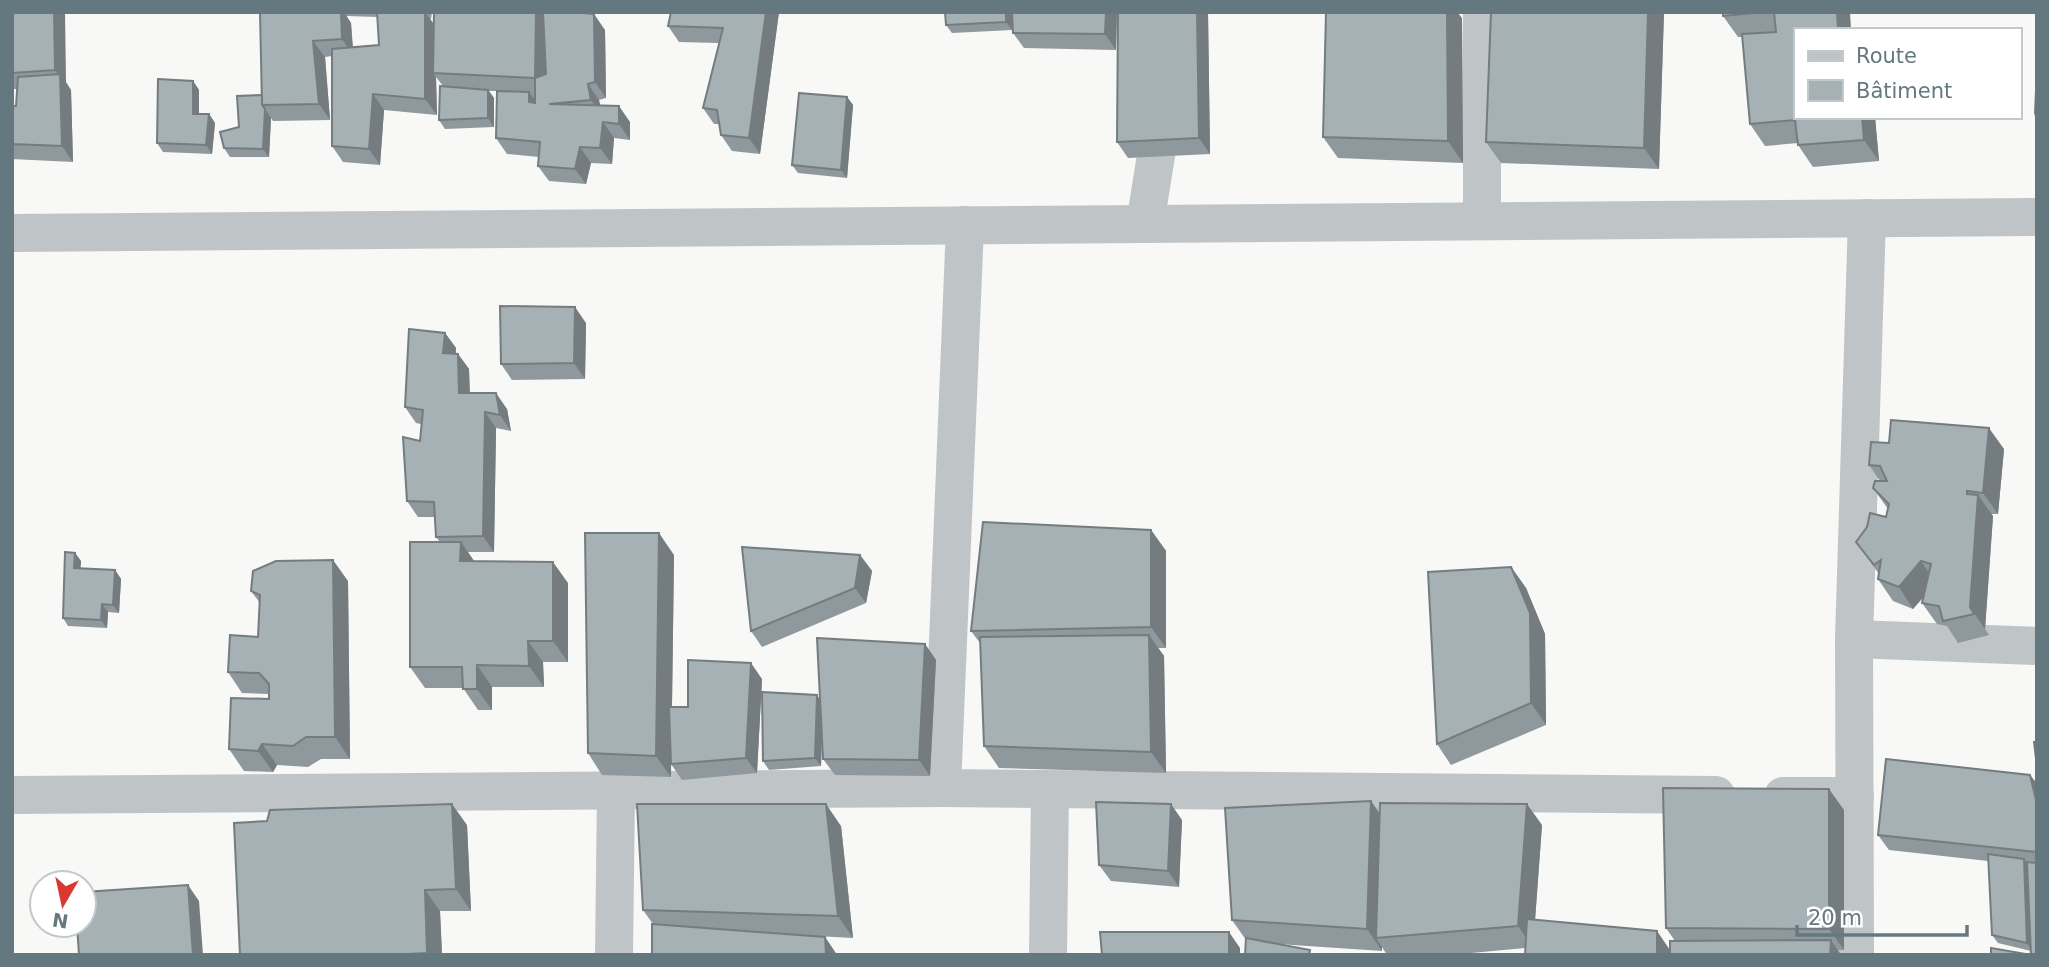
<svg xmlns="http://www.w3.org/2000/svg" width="2049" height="967" font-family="'DejaVu Sans',sans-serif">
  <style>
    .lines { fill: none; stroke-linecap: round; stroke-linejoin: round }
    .street { stroke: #bfc5c7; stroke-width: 38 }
    .wall { fill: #8f989c; fill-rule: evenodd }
    .shaded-wall { fill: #747c7f }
    .building { fill: #a6b1b5; stroke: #747c7f; stroke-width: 2 }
  </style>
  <rect width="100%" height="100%" fill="#f8f8f6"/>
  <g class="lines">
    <!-- street -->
    <g class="street">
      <path d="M1482 221V12"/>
      <path d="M1145 224 1179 12"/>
      <path d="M12 233 2037 217"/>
      <path d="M1854 639 2037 646"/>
      <path d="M942 788 965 225"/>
      <path d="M12 795 942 788 1716 795"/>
      <path d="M1783 796H1855"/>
      <path d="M614 955 616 791"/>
      <path d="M1048 955 1050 789"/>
      <path d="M1855 955 1854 639 1867 218"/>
    </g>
  </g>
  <!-- wall -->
  <g class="wall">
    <path d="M12 12 71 90 73 162 12 159V106H16L17 89H12Z"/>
    <path d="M260 12H432L431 19H430L434 25 605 30 606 98 599 100 600 105 630 122V140L614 138 612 164 591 163 586 184 549 181 538 166 539 157 507 154 496 138 497 91H489L494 98V127L445 129 439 120 443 86 436 77 437 115 384 110 380 165 343 162 332 146V56L325 57 330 120 273 121 271 118 269 157H230L224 148 262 95ZM346 16 378 17 379 45 353 47 351 23Z"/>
    <path d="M779 12 760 154 732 151 721 135 719 124H714L703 108 719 43 679 42 668 26Z"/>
    <path d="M945 12H1012V30L952 33 946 25Z"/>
    <path d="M1012 12H1117L1116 50 1024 48 1013 33Z"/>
    <path d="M1118 12H1208L1210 154 1128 158 1117 142Z"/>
    <path d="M1664 12 1659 169 1501 163 1486 142Z"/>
    <path d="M1723 12H1850L1795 30V117H1875L1879 161 1813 167 1798 145V143L1765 146 1750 124 1742 37H1738L1723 16Z"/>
    <path d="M1462 18 1463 163 1338 158 1323 137Z"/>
    <path d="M193 81 199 90V114H209L215 123 212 154 163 152 157 143Z"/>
    <path d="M847 97 853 105 847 178 798 173 792 165Z"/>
    <path d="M586 323 585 379 512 380 501 364Z"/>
    <path d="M445 333 456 348V354H458L469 369 470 393 507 409 511 431 496 428 494 552H468L474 561 568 583V662H543L544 687H492V710H478L463 688H425L410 667 440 542 436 537 435 517H418L407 501 420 441 421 424 416 423 405 407Z"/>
    <path d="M1889 443 2004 449 1998 514H1991L1993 516 1985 629 1989 635 1958 643 1947 626 1937 624 1922 603 1923 597 1913 609 1893 601 1878 579 1879 574 1856 542 1886 517 1888 509 1873 488 1880 481 1869 465Z"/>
    <path d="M1151 530 1166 551V648H1158L1164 656 1166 773 999 768 984 746 980 643 971 631Z"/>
    <path d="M75 553 81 561 80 568 115 570 121 579 119 613 108 612 107 628 68 626 63 618Z"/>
    <path d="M674 555 672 707H688L762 679 757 773 682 780 671 764V777L602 775 588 753Z"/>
    <path d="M860 555 872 571 866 603 762 647 751 631Z"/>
    <path d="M1511 567 1526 588 1545 634 1546 725 1451 765 1437 744Z"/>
    <path d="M348 581 350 759H321L308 767 277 765 273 772 244 771 229 749 269 699V694L242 693 228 672 258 637 260 603 251 591Z"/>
    <path d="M925 644 936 660 930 776 835 775 823 759 822 729 821 766 769 770 763 761 821 701Z"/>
    <path d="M2030 775 2037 784V955L2031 951 1998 943 1992 935 1988 861 1889 850 1878 835Z"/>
    <path d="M1844 810V950H1838L1841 955H1525V948L1450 955H1387L1382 947V951L1278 944 1246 940 1232 920 1379 813 1542 825 1535 920 1670 951 1675 941 1666 928Z"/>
    <path d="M1182 820 1179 887 1111 881 1099 865Z"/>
    <path d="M467 825 471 911H440L442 955H240Z"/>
    <path d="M841 826 853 938 816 936 825 937 837 955H652L653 924 643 910Z"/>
  </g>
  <!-- shaded-wall -->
  <g class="shaded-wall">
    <path d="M54 12H65L66 82 71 90 73 162 62 146 60 77 55 70Z"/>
    <path d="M341 12H344L351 23 353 55 342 39Z"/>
    <path d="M425 12 436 27 433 73 436 77 437 115 425 99Z"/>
    <path d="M536 12H546V94L535 78Z"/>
    <path d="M766 12H779L760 154 749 138Z"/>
    <path d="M1006 12H1012V30L1006 22Z"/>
    <path d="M1106 12H1117L1116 50 1105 34Z"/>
    <path d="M1197 12H1208L1210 154 1199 138Z"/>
    <path d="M1447 12H1457L1462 18 1463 163 1448 141Z"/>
    <path d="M1648 12H1664L1659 169 1644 148Z"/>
    <path d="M1837 12H1850L1851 30H1838Z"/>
    <path d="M594 14 605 30 606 98 595 82Z"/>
    <path d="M313 41 325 57 330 120 319 104Z"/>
    <path d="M193 81 199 90V122L193 114Z"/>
    <path d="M588 84 599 100 602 116 591 100Z"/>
    <path d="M488 90 494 98V127L488 118Z"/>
    <path d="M529 92 540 107 529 102Z"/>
    <path d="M373 94 384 110 380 165 369 149Z"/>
    <path d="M847 97 853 105 847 178 841 170Z"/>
    <path d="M619 106 630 122V140L619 124Z"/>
    <path d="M265 109 271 118 269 157 263 149Z"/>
    <path d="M209 114 215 123 212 154 206 145Z"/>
    <path d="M1862 117H1875L1879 161 1864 140Z"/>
    <path d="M603 122 614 138 612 164 600 148Z"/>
    <path d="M580 147 591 163 586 184 575 169Z"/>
    <path d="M575 307 586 323 585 379 574 363Z"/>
    <path d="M445 333 456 348 454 369 443 353Z"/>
    <path d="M458 354 469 369 470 409 459 393Z"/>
    <path d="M496 393 507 409 511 431 500 415Z"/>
    <path d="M485 412 496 428 494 552 483 536Z"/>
    <path d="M1989 428 2004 449 1998 514 1983 493Z"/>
    <path d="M1967 491 1978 506V495L1993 516 1985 629 1989 635 1970 607Z"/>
    <path d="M1151 530 1166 551V648L1151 627Z"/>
    <path d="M659 533 674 555 671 777 656 756Z"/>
    <path d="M461 542 476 564 460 561Z"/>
    <path d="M75 553 81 561 80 576 74 568Z"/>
    <path d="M860 555 872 571 866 603 855 588Z"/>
    <path d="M333 560 348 581 350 759 335 737Z"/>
    <path d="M1921 561 1936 583 1913 609 1899 587Z"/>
    <path d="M553 562 568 583V662L553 641Z"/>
    <path d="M1511 567 1526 588 1545 634 1546 725 1531 703Z"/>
    <path d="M115 570 121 579 119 613 113 605Z"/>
    <path d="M102 604 108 612 107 628 101 620Z"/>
    <path d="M1149 635 1164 656 1166 773 1151 752Z"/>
    <path d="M528 641 543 662 544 687 529 666Z"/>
    <path d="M925 644 936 660 930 776 919 760Z"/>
    <path d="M751 663 762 679 757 773 746 758Z"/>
    <path d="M477 665 492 687V710L477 689Z"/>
    <path d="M817 695 823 704 821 766 815 758Z"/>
    <path d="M262 744 277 765 273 772 258 751Z"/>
    <path d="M2030 775 2037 784V804Z"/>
    <path d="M1829 789 1844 810V950L1829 929Z"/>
    <path d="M1371 801 1386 822 1376 938 1382 947V951L1367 929Z"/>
    <path d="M452 804 467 825 471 911 456 889Z"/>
    <path d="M826 804 841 826 853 938 838 916Z"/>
    <path d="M1171 804 1182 820 1179 887 1168 871Z"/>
    <path d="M1527 804 1542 825 1533 948 1518 926Z"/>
    <path d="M2024 859 2030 868 2033 952 2027 943Z"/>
    <path d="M188 885 199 901 203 955H193Z"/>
    <path d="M425 890 440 911 442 955H429L427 953Z"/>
    <path d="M1657 931 1672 953V955H1657Z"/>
    <path d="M1229 932 1240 948V955H1229Z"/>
    <path d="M825 937 837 955H826Z"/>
    <path d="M1831 940 1841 955H1830Z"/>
  </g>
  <!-- building -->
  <g class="building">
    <path d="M12 12H54L55 70 12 73Z"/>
    <path d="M260 12H341L342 39 313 41 319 104 262 105Z"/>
    <path d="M377 12H425V99L373 94 369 149 332 146V49L379 45Z"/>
    <path d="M434 12H536L535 78 433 73Z"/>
    <path d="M543 12H573L594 14 595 82 588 84 591 100 549 104 619 106V124L603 122 600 148 580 147 575 169 538 166 540 142 496 138 497 91 529 92V102L535 103V78L546 74Z"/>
    <path d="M671 12H766L749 138 721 135 717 110 703 108 723 28 668 26Z"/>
    <path d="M945 12H1006V22L946 25Z"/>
    <path d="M1012 12H1106L1105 34 1013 33Z"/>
    <path d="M1118 12H1197L1199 138 1117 142Z"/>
    <path d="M1326 12H1447L1448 141 1323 137Z"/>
    <path d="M1491 12H1648L1644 148 1486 142Z"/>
    <path d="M1723 12H1765L1723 16Z"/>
    <path d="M1774 12H1837L1838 30H1795V117H1862L1864 140 1798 145 1795 120 1750 124 1742 34 1776 32Z"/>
    <path d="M2037 68V119L2035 113Z"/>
    <path d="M60 74 62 146 12 144V106H16L18 77Z"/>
    <path d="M158 79 193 81V114H209L206 145 157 143Z"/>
    <path d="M440 86 488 90V118L439 120Z"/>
    <path d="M799 93 847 97 841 170 792 165Z"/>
    <path d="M262 95V105L265 109 263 149 224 148 220 132 239 127 237 96Z"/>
    <path d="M500 306 575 307 574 363 501 364Z"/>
    <path d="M409 329 445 333 443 353 458 354 459 393H496L500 415 485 412 483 536 436 537 434 502 407 501 403 437 420 441 423 410 405 407Z"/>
    <path d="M1891 420 1989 428 1983 493 1967 491V494L1978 495 1970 607 1974 614 1943 621 1939 606 1922 603 1931 564 1921 561 1899 587 1878 579 1881 560 1874 565 1856 542 1867 527 1870 513 1886 517 1889 504 1873 488 1875 481H1887L1880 466 1869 465 1871 442 1889 443Z"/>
    <path d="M983 522 1151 530V627L971 631Z"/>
    <path d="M585 533H659L656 756 588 753Z"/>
    <path d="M410 542H461L460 561 553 562V641H528L529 666 477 665V689H463L462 667H410Z"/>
    <path d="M742 547 860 555 855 588 751 631Z"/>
    <path d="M65 552 75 553 74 568 115 570 113 605 102 604 101 620 63 618Z"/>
    <path d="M333 560 335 737H306L293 746 262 744 258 751 229 749 231 698 269 699V684L259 673 228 672 230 635 258 637 260 595 251 591 253 571 276 561Z"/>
    <path d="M1511 567 1530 613 1531 703 1437 744 1428 572Z"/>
    <path d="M1149 635 1151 752 984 746 980 637Z"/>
    <path d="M817 638 925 644 919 760 823 759Z"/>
    <path d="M688 660 751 663 746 758 671 764 669 707H688Z"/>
    <path d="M762 692 817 695 815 758 763 761Z"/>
    <path d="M2034 742H2037V767Z"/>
    <path d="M1886 759 2030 775 2037 804V852L1878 835Z"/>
    <path d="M1663 788 1829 789V929L1666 928Z"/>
    <path d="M1371 801 1367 929 1232 920 1225 808Z"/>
    <path d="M1096 802 1171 804 1168 871 1099 865Z"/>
    <path d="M1380 803 1527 804 1518 926 1376 938Z"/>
    <path d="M452 804 456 889 425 890 427 953 389 955H240L234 823 267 821 270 810Z"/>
    <path d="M637 804H826L838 916 643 910Z"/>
    <path d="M1988 854 2024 859 2027 943 1992 935Z"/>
    <path d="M2027 862 2037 863V955H2031Z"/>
    <path d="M188 885 193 955H79L77 925H84V892Z"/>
    <path d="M1527 919 1657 931V955H1525Z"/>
    <path d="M652 924 825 937 826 955H652Z"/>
    <path d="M1100 932H1229V955H1102Z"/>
    <path d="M1246 938 1310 950 1309 955H1245Z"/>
    <path d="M1831 940 1830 955H1670V941Z"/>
    <path d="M1991 948 2026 954V955H1991Z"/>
  </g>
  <!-- border -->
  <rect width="2049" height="967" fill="none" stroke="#64797f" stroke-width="28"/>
  <!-- legend -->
  <rect x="1794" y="28" width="228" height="91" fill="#ffffff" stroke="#c1c9cc" stroke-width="2"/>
  <rect x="1808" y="51" width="35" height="10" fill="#bfc5c7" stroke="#c1c9cc" stroke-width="2"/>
  <text x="1856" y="63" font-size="21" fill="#64797f">Route</text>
  <rect x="1808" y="80" width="35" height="21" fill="#a6b1b5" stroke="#c1c9cc" stroke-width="2"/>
  <text x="1856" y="98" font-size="21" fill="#64797f">Bâtiment</text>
  <!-- north arrow -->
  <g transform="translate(63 904) rotate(189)"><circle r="33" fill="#ffffff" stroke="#c1c9cc" stroke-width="2"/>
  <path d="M0-5L12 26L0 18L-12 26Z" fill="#dc3832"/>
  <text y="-10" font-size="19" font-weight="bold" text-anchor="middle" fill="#64797f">N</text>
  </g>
  <!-- scale -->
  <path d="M1797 925v10h170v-10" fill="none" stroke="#64797f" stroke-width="3.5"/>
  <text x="1808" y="925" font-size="21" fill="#64797f" stroke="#ffffff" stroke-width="5" paint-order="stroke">20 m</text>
</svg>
